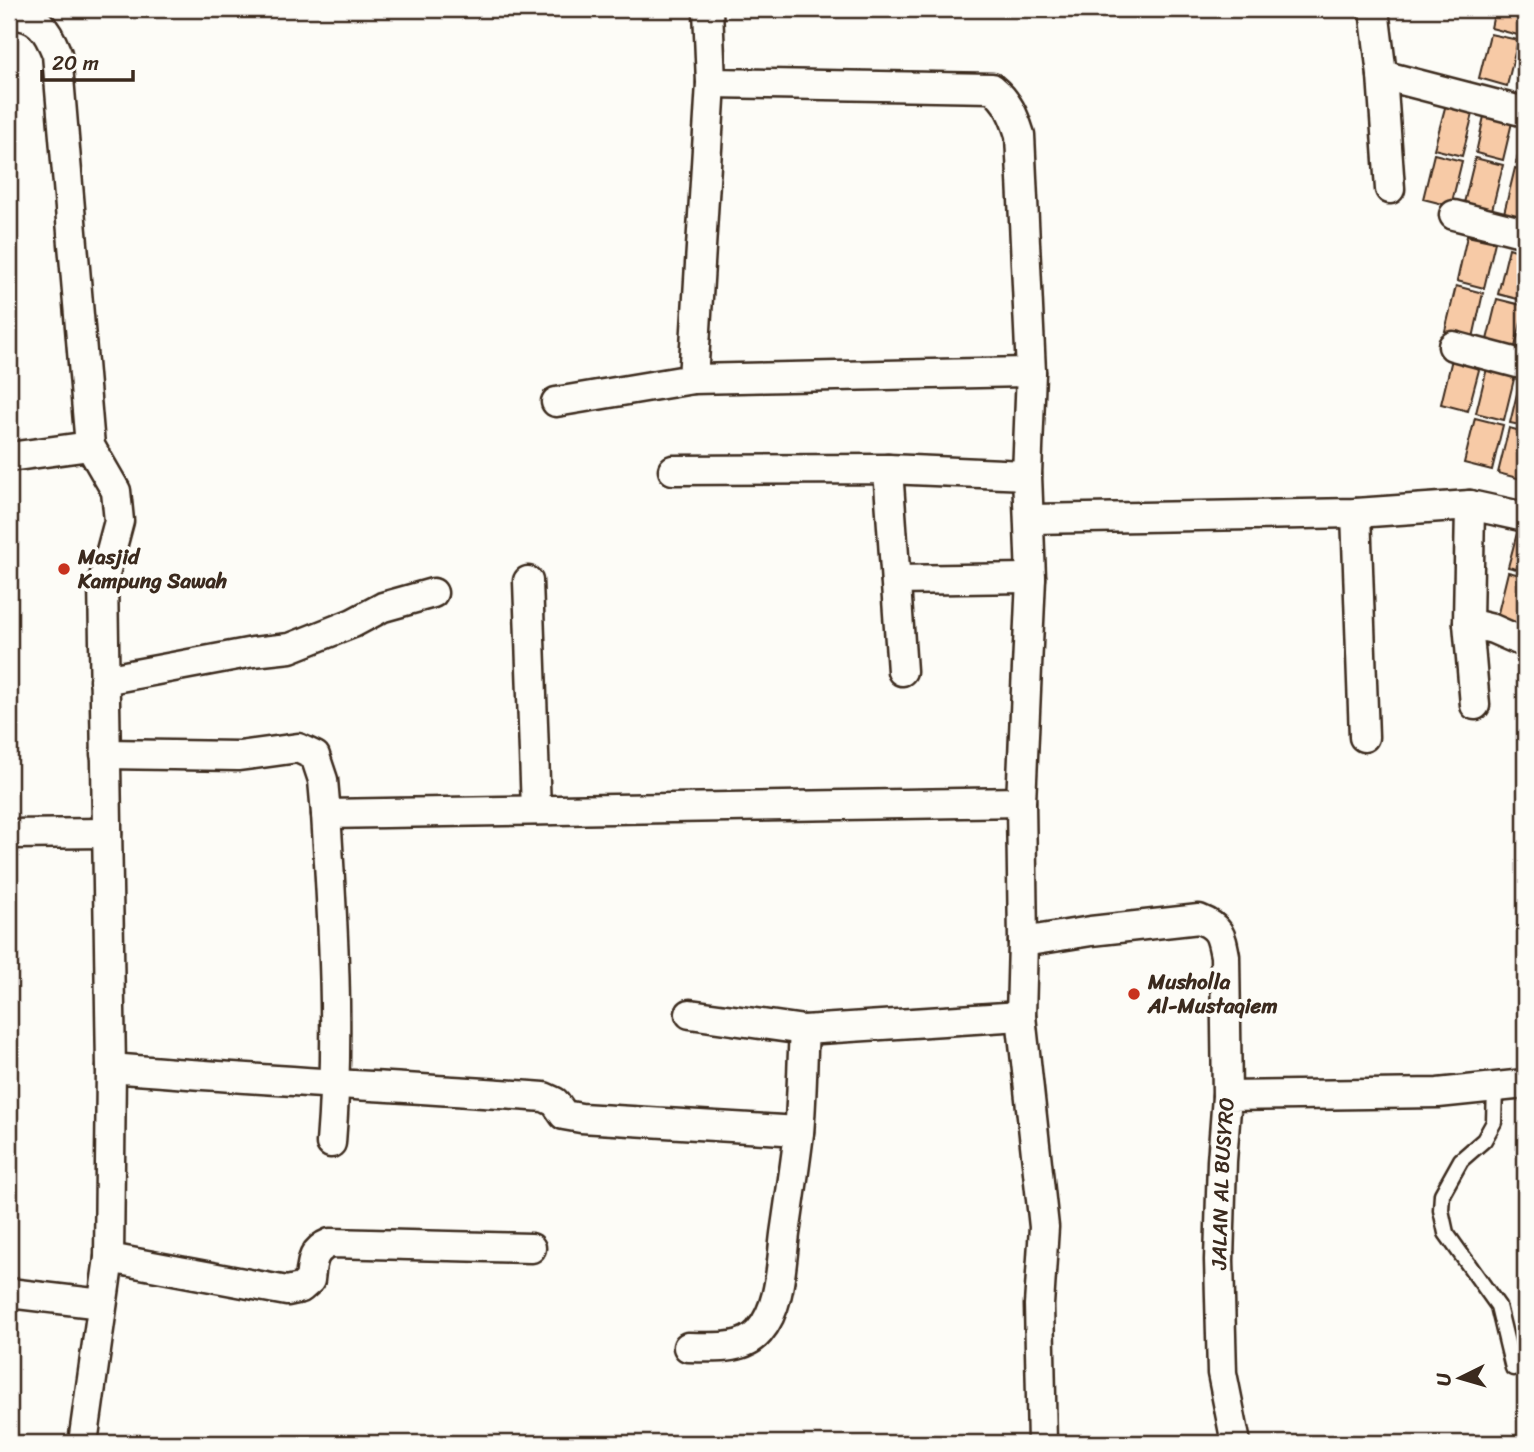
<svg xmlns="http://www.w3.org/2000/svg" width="1534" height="1452" font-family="Sriracha,sans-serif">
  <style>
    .building { fill: #f7caa6; stroke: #3b2a1e; stroke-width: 2 }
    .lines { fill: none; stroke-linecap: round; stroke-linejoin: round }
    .lane-casing { stroke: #3b2a1e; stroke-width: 19 }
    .street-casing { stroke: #3b2a1e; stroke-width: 33 }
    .lane { stroke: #fdfcf7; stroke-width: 14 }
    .street { stroke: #fdfcf7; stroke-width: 28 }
    .poi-dot { fill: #c8321e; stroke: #fdfcf7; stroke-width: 2.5 }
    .labels { text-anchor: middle; stroke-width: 7; stroke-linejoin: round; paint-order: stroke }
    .poi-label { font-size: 21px; font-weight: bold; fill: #3b2a1e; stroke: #fdfcf7; text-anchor: start }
    .street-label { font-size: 21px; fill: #3b2a1e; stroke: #fdfcf7 }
  </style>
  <rect width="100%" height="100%" fill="#fdfcf7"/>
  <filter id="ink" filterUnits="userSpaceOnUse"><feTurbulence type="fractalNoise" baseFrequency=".0143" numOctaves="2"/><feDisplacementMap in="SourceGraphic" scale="14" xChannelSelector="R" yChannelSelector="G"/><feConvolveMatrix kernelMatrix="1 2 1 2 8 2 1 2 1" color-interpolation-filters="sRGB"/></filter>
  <g filter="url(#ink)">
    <!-- building -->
    <g class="building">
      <path d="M1495 9H1525L1518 35 1491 28Z"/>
      <path d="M1490 34 1518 40 1507 86 1479 78Z"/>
      <path d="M1525 70V91L1520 90Z"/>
      <path d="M1446 104 1474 110 1462 156 1434 149Z"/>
      <path d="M1486 107 1514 114 1503 160 1476 153Z"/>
      <path d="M1525 126V165L1516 163Z"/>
      <path d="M1434 154 1462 161 1451 206 1423 199Z"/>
      <path d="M1475 158 1503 165 1492 210 1464 203Z"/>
      <path d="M1515 168 1525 171V219L1504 213Z"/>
      <path d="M1467 236 1495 242 1484 288 1457 281Z"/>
      <path d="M1509 248 1525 253V301L1498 294Z"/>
      <path d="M1456 286 1483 293 1473 338 1445 331Z"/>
      <path d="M1497 299 1525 306 1514 351 1486 344Z"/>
      <path d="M1525 324V355L1518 354Z"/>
      <path d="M1452 359 1480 366 1468 411 1441 404Z"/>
      <path d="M1487 368 1515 375 1504 420 1476 413Z"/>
      <path d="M1521 377 1525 378V426L1510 423Z"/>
      <path d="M1475 418 1503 425 1492 470 1464 463Z"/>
      <path d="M1509 428 1525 432V480L1498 473Z"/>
      <path d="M1520 522 1525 523V571L1508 567Z"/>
      <path d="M1508 572 1525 576V625L1497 617Z"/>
    </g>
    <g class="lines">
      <defs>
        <path id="lane" d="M1495 1087 1494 1122 1484 1140 1461 1160 1442 1194 1441 1210 1446 1233 1498 1306 1513 1368"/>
        <g id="street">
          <path d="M708 9 711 83 992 88C1008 101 1014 116 1020 135L1031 372 1027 475 1031 578 1021 802 1023 942 1021 1016 1044 1227 1039 1305 1042 1443"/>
          <path d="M1374 9 1382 75 1390 189"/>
          <path d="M9 15C38 14 47 29 57 54L90 446 116 491 119 521 103 581 111 1068 109 1258 83 1443"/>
          <path d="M1382 75 1525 112"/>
          <path d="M711 83 693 379 1031 372"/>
          <path d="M1454 215 1525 233"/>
          <path d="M1453 346 1525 365"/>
          <path d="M556 402 693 379"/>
          <path d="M9 457 90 446"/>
          <path d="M888 469 902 671"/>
          <path d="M673 470 888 469 1027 475"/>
          <path d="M1356 513 1364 737"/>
          <path d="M1031 519 1356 513 1470 505"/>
          <path d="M896 580 1031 578"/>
          <path d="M528 581 536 810"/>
          <path d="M1468 623 1493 629 1525 643"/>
          <path d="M104 680 253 652 290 648 353 623 383 607 433 593"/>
          <path d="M1475 705 1468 623 1470 505 1525 517"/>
          <path d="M105 754 239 756 298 748 315 756 323 780 326 814 1021 802"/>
          <path d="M326 814C333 923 340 1034 331 1143"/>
          <path d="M9 834 107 833"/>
          <path d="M1023 942 1091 931 1199 919C1220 927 1221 935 1225 956L1227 1096"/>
          <path d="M690 1014 804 1030 1021 1016"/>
          <path d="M111 1068C255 1080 400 1087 544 1097L555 1102 564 1115 581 1118 799 1131"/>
          <path d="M109 1258 287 1291 301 1288 310 1280C312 1262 312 1250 330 1243L531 1248"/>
          <path d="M9 1293 102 1304"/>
          <path d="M688 1347C711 1347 743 1351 759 1332 781 1307 781 1265 785 1234 790 1200 795 1166 799 1133 802 1099 802 1064 804 1030"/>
          <path id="s1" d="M1236 1443 1222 1373 1219 1260 1222 1161 1227 1096 1438 1093 1525 1084"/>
        </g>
      </defs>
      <!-- lane casing -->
      <use href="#lane" class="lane-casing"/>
      <!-- street casing -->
      <use href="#street" class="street-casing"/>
      <!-- lane -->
      <use href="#lane" class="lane"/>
      <!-- street -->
      <use href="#street" class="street"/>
    </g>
  </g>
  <!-- markers -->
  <g class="poi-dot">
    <circle cx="64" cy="569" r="7"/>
    <circle cx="1134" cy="994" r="7"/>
  </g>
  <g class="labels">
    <!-- poi labels -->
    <g class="poi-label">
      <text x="78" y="564">Masjid<tspan x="78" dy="24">Kampung Sawah</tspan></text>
      <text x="1148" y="989">Musholla<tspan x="1148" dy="24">Al-Mustaqiem</tspan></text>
    </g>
    <!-- street labels -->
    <g class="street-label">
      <text dy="7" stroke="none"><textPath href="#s1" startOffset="261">JALAN AL BUSYRO</textPath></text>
    </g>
  </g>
  <!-- margin -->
  <rect width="1534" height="1452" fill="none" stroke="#fdfcf7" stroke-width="35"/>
  <rect x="18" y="18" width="1499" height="1417" fill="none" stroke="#3b2a1e" stroke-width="2.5" filter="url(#ink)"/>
  <!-- north arrow -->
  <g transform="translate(1460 1378) rotate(265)" stroke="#fdfcf7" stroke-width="5" paint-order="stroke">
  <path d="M0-5L12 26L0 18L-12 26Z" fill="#3b2a1e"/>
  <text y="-10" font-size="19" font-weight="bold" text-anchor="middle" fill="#3b2a1e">U</text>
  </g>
  <!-- scale -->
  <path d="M42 70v10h91v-10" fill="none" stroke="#3b2a1e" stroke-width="3.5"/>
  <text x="52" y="70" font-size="21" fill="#3b2a1e" stroke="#fdfcf7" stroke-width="5" paint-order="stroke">20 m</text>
</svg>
